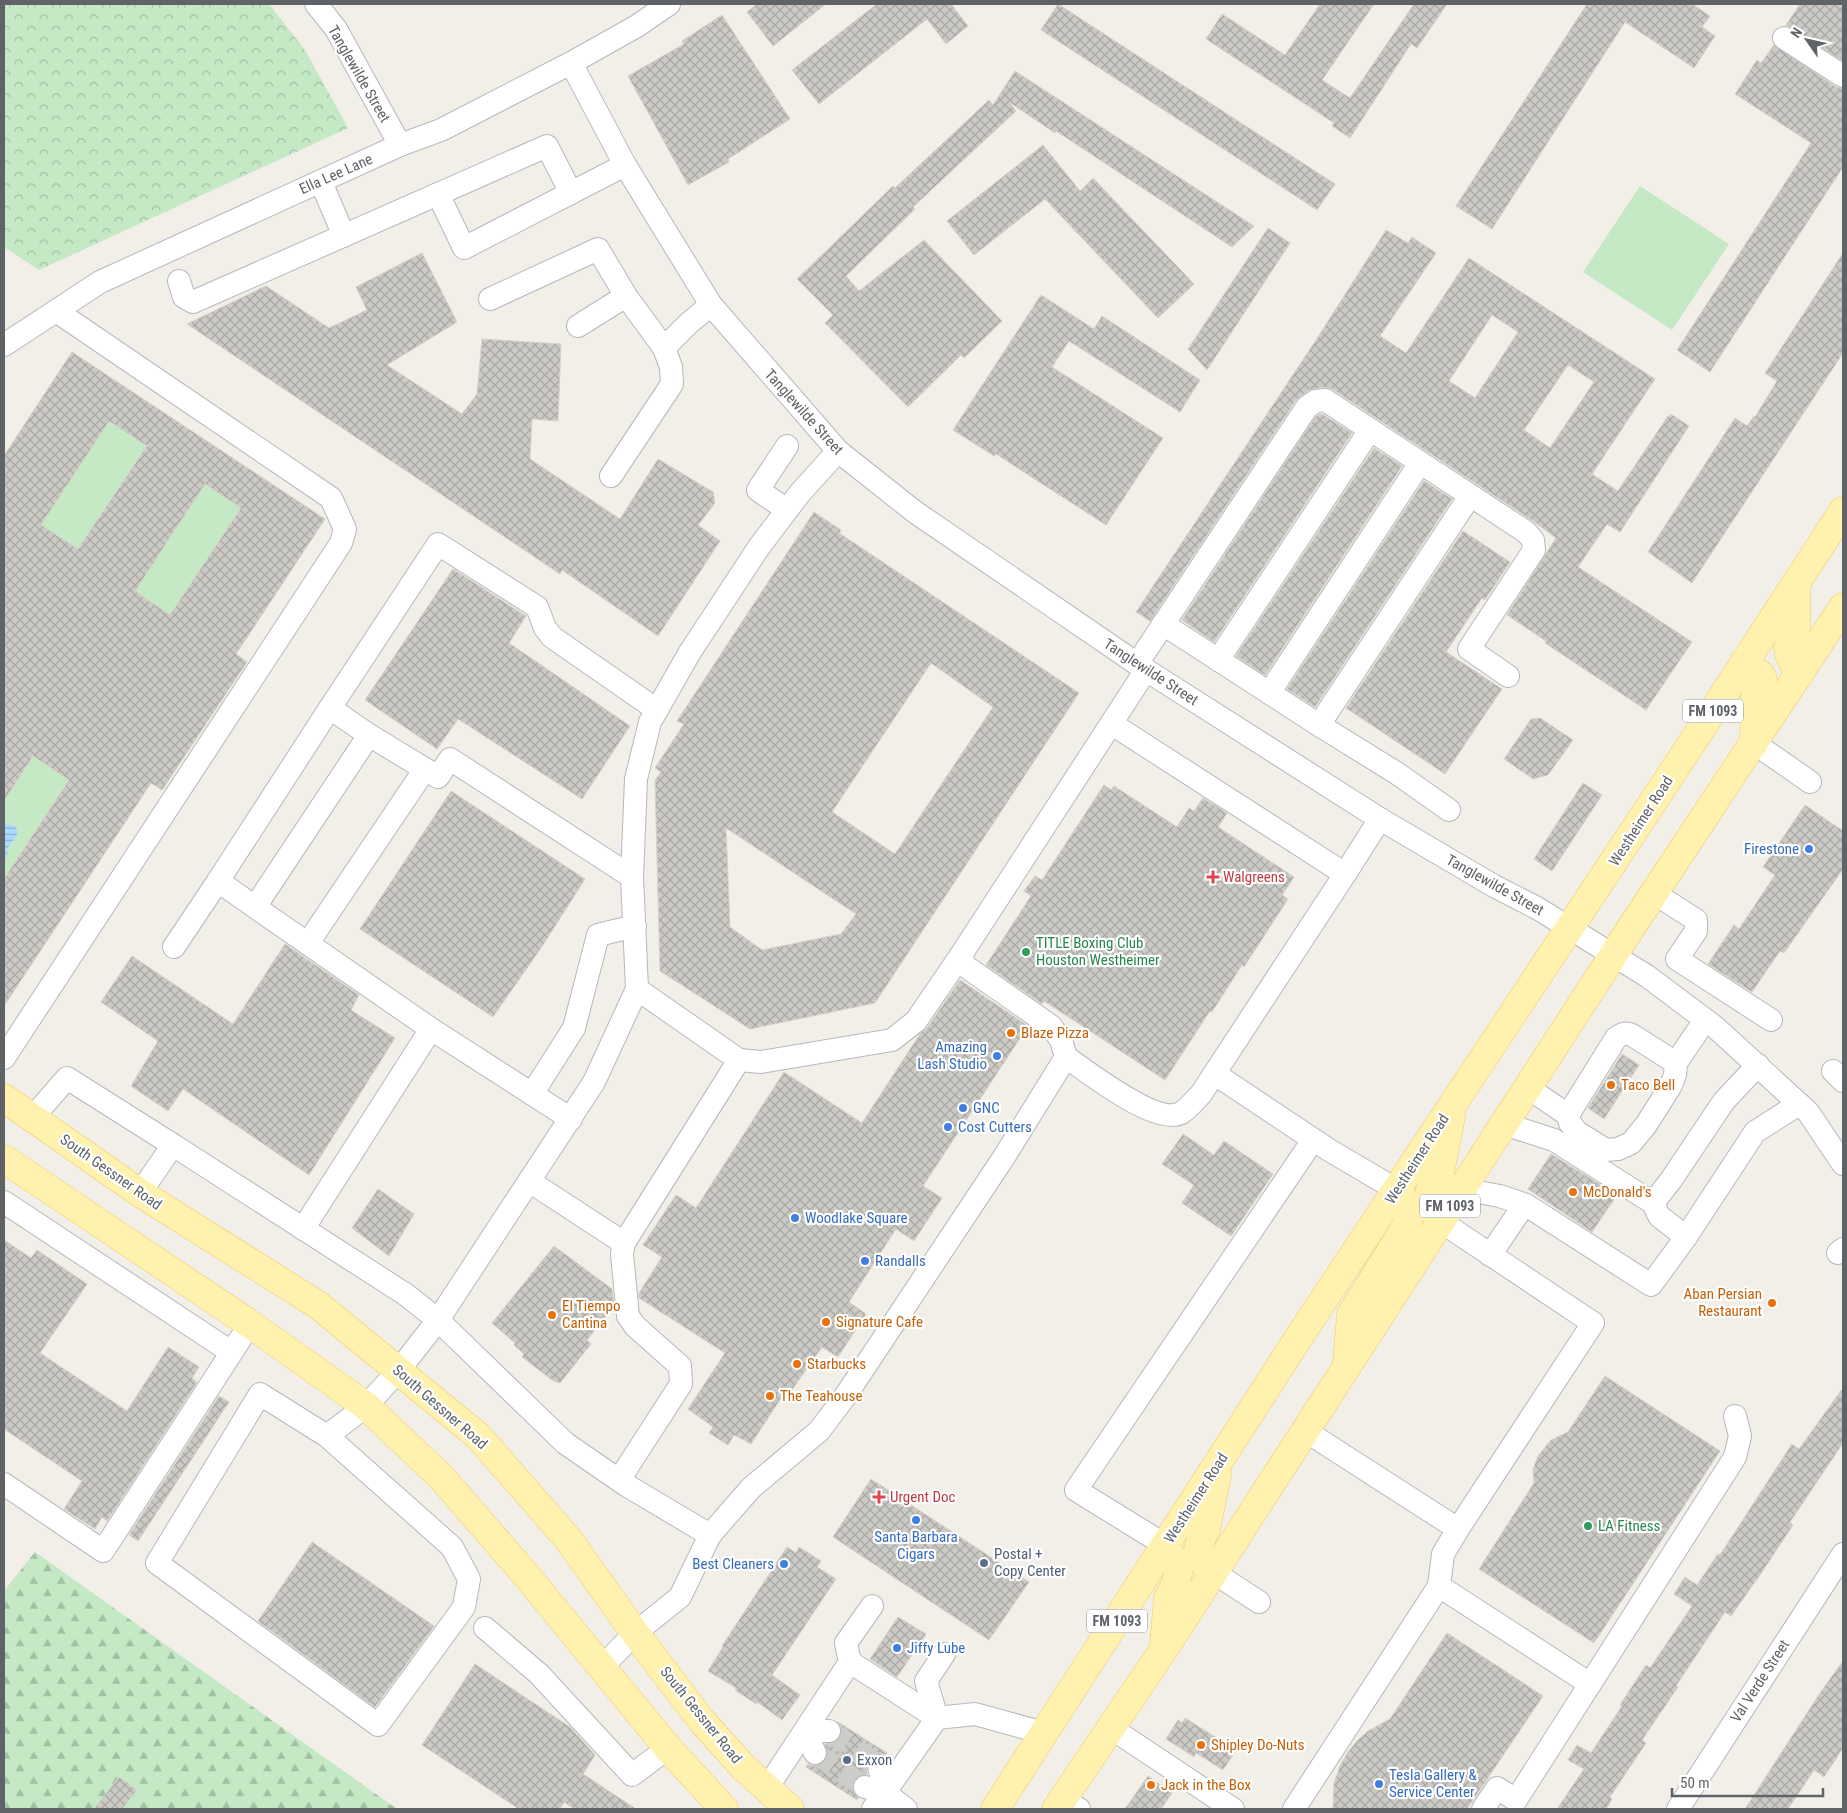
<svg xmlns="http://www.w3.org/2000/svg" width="1847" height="1813" font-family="'Roboto Condensed',sans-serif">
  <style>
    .grass { fill: #c5e8c5 }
    .forest { fill: url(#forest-firs) }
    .park { fill: url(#park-crowns) }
    .water { fill: url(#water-rules) }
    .building { fill: url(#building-cross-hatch); stroke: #d6d1c6; fill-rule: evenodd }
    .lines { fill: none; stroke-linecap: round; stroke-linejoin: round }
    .minor-tunnel { stroke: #ccccc8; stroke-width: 22; stroke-dasharray: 22 11; stroke-linecap: butt }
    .minor-casing { stroke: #b5b8bc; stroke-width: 24 }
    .major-casing { stroke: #f2c960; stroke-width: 29 }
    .minor { stroke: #fff; stroke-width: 22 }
    .major { stroke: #fff2af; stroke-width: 28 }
    .shop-dot { fill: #3f7fe0; stroke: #fff; stroke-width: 2 }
    .health-dot { fill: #e0444e; stroke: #fff; stroke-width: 2 }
    .leisure-dot { fill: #2e9e5b; stroke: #fff; stroke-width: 2 }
    .food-dot { fill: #e8710a; stroke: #fff; stroke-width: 2 }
    .service-dot { fill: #5c6f8a; stroke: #fff; stroke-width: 2 }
    .labels { text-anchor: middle; stroke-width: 4.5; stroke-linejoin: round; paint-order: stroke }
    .shield { fill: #fff; stroke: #8f9295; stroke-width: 1 }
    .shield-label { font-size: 14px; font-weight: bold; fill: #5f6368 }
    .street-label { font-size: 15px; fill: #5f6368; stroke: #fff }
    .shop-label { font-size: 15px; fill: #366cbe; stroke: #fff; text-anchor: start }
    .health-label { font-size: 15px; fill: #be3a42; stroke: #fff; text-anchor: start }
    .leisure-label { font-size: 15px; fill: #27864d; stroke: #fff; text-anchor: start }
    .food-label { font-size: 15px; fill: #c56008; stroke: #fff; text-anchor: start }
    .service-label { font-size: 15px; fill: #4e5e75; stroke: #fff; text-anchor: start }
  </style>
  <defs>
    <pattern id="forest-firs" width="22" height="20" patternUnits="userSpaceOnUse" patternTransform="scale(1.25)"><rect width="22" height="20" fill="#c5e8c5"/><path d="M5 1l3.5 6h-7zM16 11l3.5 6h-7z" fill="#a3c0a4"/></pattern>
    <pattern id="park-crowns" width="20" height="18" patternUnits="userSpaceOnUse" patternTransform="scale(1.25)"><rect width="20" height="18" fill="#c5e8c5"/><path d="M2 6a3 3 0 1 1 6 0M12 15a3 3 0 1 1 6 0" fill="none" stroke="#a3c0a4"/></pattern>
    <pattern id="water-rules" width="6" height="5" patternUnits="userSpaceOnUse" patternTransform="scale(1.25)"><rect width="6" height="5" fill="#aadaff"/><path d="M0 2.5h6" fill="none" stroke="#8eb4d2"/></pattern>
    <pattern id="building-cross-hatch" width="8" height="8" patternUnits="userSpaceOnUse" patternTransform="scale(1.25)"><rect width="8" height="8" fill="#cccac5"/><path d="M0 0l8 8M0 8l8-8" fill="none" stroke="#a9a8a4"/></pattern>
  </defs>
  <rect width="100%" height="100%" fill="#f1efe8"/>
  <!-- grass -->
  <g class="grass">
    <path d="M1640 186 1729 244 1672 330 1583 272Z"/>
    <path d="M109 421 147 446 78 549 41 525Z"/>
    <path d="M205 484 241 508 170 615 135 591Z"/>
    <path d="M33 756 69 780 4 879V801Z"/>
  </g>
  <!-- forest -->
  <path class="forest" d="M35 1552 397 1809H4V1591Z"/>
  <!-- park -->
  <path class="park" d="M4 4H269L305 50 348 128 39 270 4 247Z"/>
  <!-- water -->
  <path class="water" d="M6 824 15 826 18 833 6 851 8 853 4 863V827Z"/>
  <!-- building -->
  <g class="building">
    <path d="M757 4H826L773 46 747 12Z"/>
    <path d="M877 4H951L968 26 946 44 927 19 819 104 792 70Z"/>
    <path d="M1058 4 1335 184 1317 210 1041 30Z"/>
    <path d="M1320 4H1374L1322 80 1350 98 1414 4H1447L1417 48 1411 44 1350 138 1332 126 1334 123 1206 39 1222 14 1285 55Z"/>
    <path d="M1587 4H1692L1710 16 1702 27 1715 36 1694 68 1625 22 1492 229 1456 206Z"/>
    <path d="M1800 4H1843V61L1786 25Z"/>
    <path d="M722 15 790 119 728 159 729 162 688 185 628 76 684 44 682 41Z"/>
    <path d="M1774 45 1836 87 1843 89V167L1710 372 1677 350 1811 143 1735 94 1757 60 1761 63Z"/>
    <path d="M1015 71 1254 226 1232 247 1056 131 1055 133 1009 102 1016 111 913 207 915 209 846 276 859 291 924 240 1002 321 964 358 961 355 908 407 825 323 833 315 797 279 893 186 895 188 989 100 993 105Z"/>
    <path d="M1043 145 1080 191 1093 178 1194 284 1158 318 1045 199 974 255 947 221Z"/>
    <path d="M1268 228 1290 243 1207 370 1188 349Z"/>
    <path d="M1386 230 1408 243 1412 237 1436 253 1380 336 1406 353 1469 258 1655 379 1592 474 1618 491 1668 416 1669 417 1671 414 1689 426 1620 532 1607 524 1578 567 1692 642 1646 710 1545 643 1546 641 1507 615 1556 538 1533 521 1332 389 1324 387 1309 390 1296 400 1150 621 1136 612 1318 337ZM1492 315 1518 332 1475 398 1449 381ZM1568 365 1594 382 1550 448 1524 430Z"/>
    <path d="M422 253 457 322 387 365 462 414 477 394 482 339 561 344 558 421 532 419 530 459 620 519 658 459 713 492 715 503 698 525 720 541 658 636 562 570 560 574 187 324 266 286 329 328 367 310 356 287Z"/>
    <path d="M1843 253V353L1692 583 1648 552 1735 418 1747 426 1754 416 1755 417 1777 381 1765 373Z"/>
    <path d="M1041 295 1094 329 1102 316 1200 380 1180 412 1069 341 1052 367 1163 438 1106 525 996 454 994 456 953 430Z"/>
    <path d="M72 352 325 519 236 654 247 662 162 790 151 783 4 1006V879L69 780 33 756 4 801V456ZM109 421 147 446 78 549 41 525ZM205 484 241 508 170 615 135 591Z"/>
    <path d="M1322 414 1352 433 1214 642 1182 620 1316 416Z"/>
    <path d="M1374 448 1402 466 1265 675 1236 656Z"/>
    <path d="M1424 481 1452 499 1315 707 1287 689Z"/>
    <path d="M814 512 841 530 839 533 1079 693 875 1003 750 1029 660 971 655 780 661 772 655 768 684 724 677 721ZM931 663 993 707 895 854 832 812ZM726 828 856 914 841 934 762 950 730 927Z"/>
    <path d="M1463 531 1510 562 1485 600 1482 598 1446 652 1502 689 1445 774 1346 708Z"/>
    <path d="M453 569 526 616 509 643 630 726 582 799 458 719 437 749 365 700Z"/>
    <path d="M1540 718 1573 740 1548 775 1533 779 1504 759 1531 719Z"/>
    <path d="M1583 783 1602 795 1552 871 1534 859Z"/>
    <path d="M1104 785 1111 790 1114 786 1177 827 1189 808 1194 811 1203 798 1227 813 1218 827 1294 877 1282 895 1288 899 1244 967 1242 965 1212 1012 1210 1011 1165 1080 1044 1001 1042 1004 986 965 1031 896 1024 891 1035 876 1042 880Z"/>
    <path d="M451 791 585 879 543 945 493 1017 360 929Z"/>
    <path d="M1805 805 1843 831V869L1784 953 1780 951 1752 992 1708 964 1734 925 1739 929 1775 875 1763 867Z"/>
    <path d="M285 944 359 995 351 1010 395 1038 309 1175 183 1089 168 1111 131 1086 158 1041 101 1002 132 956 233 1024Z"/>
    <path d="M960 980 1028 1026 923 1186 942 1198 914 1241 896 1229 849 1302 866 1314 838 1357 822 1347 789 1394 785 1392 751 1444 734 1435 728 1445 709 1433 713 1427 688 1409 725 1353 639 1298V1293L662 1257 643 1245 676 1195 696 1208 784 1072 862 1123 920 1034 927 1028Z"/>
    <path d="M1622 1054 1639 1065 1604 1119 1588 1108Z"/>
    <path d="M1183 1134 1214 1155 1224 1141 1273 1174 1231 1236 1182 1203 1194 1185 1162 1164Z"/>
    <path d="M1551 1154 1617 1195 1592 1232 1528 1189Z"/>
    <path d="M378 1189 414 1214 389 1256 352 1228Z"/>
    <path d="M4 1240 31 1258 37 1250 87 1284 40 1353 127 1411 168 1347 199 1367 192 1378 197 1382 107 1521 102 1517 95 1529 64 1509 82 1481 4 1429Z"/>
    <path d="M554 1246 612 1289 614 1306 587 1340 591 1344 560 1383 552 1380 522 1357 524 1354 514 1345 515 1343 492 1323Z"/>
    <path d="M1605 1376 1720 1451 1594 1643 1479 1569 1534 1483 1533 1469 1538 1456 1551 1440 1568 1432Z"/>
    <path d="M1843 1388V1443L1790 1522 1793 1525 1762 1572 1731 1616 1725 1612 1676 1686 1678 1687 1642 1740 1646 1743 1610 1797 1612 1799 1606 1809H1557L1584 1769 1568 1760 1577 1745 1591 1753 1622 1706 1620 1705 1646 1665 1650 1668 1692 1606 1674 1594 1685 1577 1697 1585 1718 1554 1720 1555 1792 1444 1799 1449Z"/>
    <path d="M219 1396 229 1402 138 1541 129 1535Z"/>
    <path d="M871 1479 1029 1582 989 1640 833 1537Z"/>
    <path d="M312 1542 434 1626 375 1707 258 1621Z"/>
    <path d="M787 1547 796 1553 799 1547 821 1561 817 1567 836 1579 772 1675 800 1695 782 1720 757 1702 756 1704 735 1690 736 1688 708 1671 723 1647 722 1646Z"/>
    <path d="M898 1617 926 1634 897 1677 870 1659Z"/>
    <path d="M1447 1633 1543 1696 1467 1809H1333L1334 1783 1340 1766 1348 1752 1357 1741 1368 1731 1390 1719Z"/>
    <path d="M1843 1661V1748L1824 1777 1814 1770 1788 1809H1745L1822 1690Z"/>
    <path d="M475 1664 570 1727 595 1755 583 1774 636 1809H574L564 1802 560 1809H519L422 1745Z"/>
    <path d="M1185 1718 1236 1750 1223 1770 1196 1753 1194 1757 1166 1739 1178 1720 1182 1723Z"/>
    <path d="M838 1722 887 1753 886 1755 877 1753 871 1756 866 1763 867 1774H862L856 1778 853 1783 852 1790 858 1798 857 1800 806 1767 808 1764 813 1766 820 1765 826 1760 828 1754 825 1744 835 1743 841 1737 842 1731Z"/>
    <path d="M1148 1776 1172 1793 1161 1809H1125Z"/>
    <path d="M119 1777 137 1790 122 1809H94Z"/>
  </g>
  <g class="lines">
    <!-- minor-tunnel -->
    <g class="minor-tunnel">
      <path d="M829 1731 879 1766"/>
      <path d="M815 1753 865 1787"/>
    </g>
    <defs>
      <g id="minor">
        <path d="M316 4 336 29 400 145"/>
        <path d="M1784 38 1843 76"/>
        <path d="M571 63 625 165 711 305 838 451 915 512 1146 670 1380 819 1494 886 1537 908 1647 976 1715 1027 1808 1112 1843 1164"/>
        <path d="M321 182 344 236"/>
        <path d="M438 194 464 248 625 165"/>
        <path d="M179 281 184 297 193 302 547 146 571 193"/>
        <path d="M490 299 598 249 626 296 664 348 689 323 711 305"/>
        <path d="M578 326 626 296"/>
        <path d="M4 345 100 282 400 145 441 130 571 63 637 26 669 4"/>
        <path d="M787 446 758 490 787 510"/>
        <path d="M611 476 672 384 671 367 664 348"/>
        <path d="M1163 624 1319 725 1398 774 1449 810"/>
        <path d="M1218 660 1370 430"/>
        <path d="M1137 664 1307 407 1316 401 1325 400 1526 532 1533 540 1534 550 1469 649 1508 676"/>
        <path d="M1269 693 1420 463"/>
        <path d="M1112 724 1345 874 1380 819"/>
        <path d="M1319 725 1470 496"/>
        <path d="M369 735 438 777 450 759 632 877"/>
        <path d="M1754 743 1810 782"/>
        <path d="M1654 893 1696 920V931L1677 959 1771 1020"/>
        <path d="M255 907 218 881 330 708"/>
        <path d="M308 943 425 769"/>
        <path d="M174 947 218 881"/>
        <path d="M637 989 739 1060"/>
        <path d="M431 1029 255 907 369 735 330 708 438 544 537 607 545 628 552 637 657 710"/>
        <path d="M1066 1057C1088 1072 1156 1126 1181 1113 1188 1109 1195 1100 1201 1094L1345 874"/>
        <path d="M4 1058 341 543 345 529 331 498 56 311"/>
        <path d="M1833 1071 1843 1081"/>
        <path d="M1215 1074 1329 1150 1397 1190"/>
        <path d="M1528 1088 1568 1115 1570 1123 1577 1132 1606 1150 1618 1149 1631 1143 1646 1125 1670 1087 1675 1075 1676 1063 1705 1020"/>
        <path d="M532 1094 574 1028 598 935 635 926"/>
        <path d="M1568 1115 1616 1038C1622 1034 1625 1032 1632 1035L1676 1063"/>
        <path d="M33 1117 67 1078 173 1145"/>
        <path d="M1504 1124 1554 1140 1653 1203 1659 1216 1686 1237"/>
        <path d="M529 1181 624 1243"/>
        <path d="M1461 1189 1500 1196 1526 1205 1651 1285 1686 1237 1755 1132 1799 1104"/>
        <path d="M140 1193 173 1145 405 1294 438 1320 565 1443 626 1485 710 1535 680 1597 635 1633 601 1668"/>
        <path d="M4 1202 231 1352"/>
        <path d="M1653 1203 1671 1180 1724 1101 1758 1065"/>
        <path d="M1440 1221 1593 1323 1458 1529"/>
        <path d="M303 1229 431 1029 571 1119"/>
        <path d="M1838 1253 1843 1249"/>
        <path d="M1490 1255 1524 1205"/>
        <path d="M1304 1430 1458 1529 1443 1554 1439 1586 1590 1684"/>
        <path d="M327 1436 452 1547 469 1579 464 1607 378 1725 157 1563 260 1394 327 1436 366 1406 399 1370 438 1320 594 1082 637 989 632 877 636 779 650 722 690 652 759 547 800 493 838 451"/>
        <path d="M619 1480 681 1384 680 1366 635 1326 628 1316 622 1254 624 1243 739 1060 761 1062 892 1040 916 1021 961 955"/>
        <path d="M4 1484 103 1551 250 1324"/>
        <path d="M710 1535 751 1488 819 1431 844 1398 1004 1157 1066 1057 1061 1040 1051 1026 965 966 961 955 1146 670"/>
        <path d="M1165 1545 1076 1490 1313 1140"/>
        <path d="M1213 1572 1259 1602"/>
        <path d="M485 1628 539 1674 632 1775 668 1748"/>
        <path d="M944 1654 926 1681 937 1718 975 1714 1044 1733"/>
        <path d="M850 1662 846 1643 872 1606"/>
        <path d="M1111 1728 1233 1809"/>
        <path d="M815 1753 805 1731H829"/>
        <path d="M865 1787 885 1793 879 1766"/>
        <path d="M767 1788 850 1662 937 1718 873 1809"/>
        <path d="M885 1793 906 1809"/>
        <path d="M1063 1799 1079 1809"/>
        <path d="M1294 1809 1439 1586"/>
        <path d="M1483 1809 1497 1788 1516 1800 1735 1457 1740 1436 1735 1416"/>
        <path d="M1678 1809 1843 1554"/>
      </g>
      <g id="major">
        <path d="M1796 583V628L1788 647 1789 654 1799 675"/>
        <path d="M1744 662 1761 675 1763 679 1755 697 1754 743"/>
        <path d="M4 1098 140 1193 318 1305 478 1436 568 1539 635 1633 701 1720 744 1768 790 1809"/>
        <path d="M4 1159 250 1324 366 1406 442 1478 526 1575 668 1748 724 1809"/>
        <path d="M1440 1221 1430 1207 1428 1198 1431 1187 1440 1173 1451 1116"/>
        <path d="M1347 1363 1351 1315 1407 1225C1412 1210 1405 1202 1397 1190"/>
        <path d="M1213 1572 1201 1560 1198 1550 1201 1539 1206 1529 1217 1475"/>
        <path d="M1164 1645 1168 1598 1176 1583 1178 1573 1176 1563 1165 1545"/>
        <path d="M995 1809 1301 1334 1715 708 1843 511"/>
        <path d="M1056 1809 1164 1649 1625 937 1843 607"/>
      </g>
    </defs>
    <!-- minor casing -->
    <use href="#minor" class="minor-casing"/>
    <!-- major casing -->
    <use href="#major" class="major-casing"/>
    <!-- minor -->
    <use href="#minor" class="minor"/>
    <!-- major -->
    <use href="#major" class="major"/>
  </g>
  <!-- markers -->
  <g class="shop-dot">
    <circle cx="1809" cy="849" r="5"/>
    <circle cx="997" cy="1056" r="5"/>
    <circle cx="963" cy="1108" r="5"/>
    <circle cx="948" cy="1127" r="5"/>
    <circle cx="795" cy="1218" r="5"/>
    <circle cx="865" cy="1261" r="5"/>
    <circle cx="916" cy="1520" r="5"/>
    <circle cx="784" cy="1564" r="5"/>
    <circle cx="897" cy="1648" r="5"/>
    <circle cx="1379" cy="1784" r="5"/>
  </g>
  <g class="health-dot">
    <path d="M1210.5 869.5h5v5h5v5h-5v5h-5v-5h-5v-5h5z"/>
    <path d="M876.5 1489.5h5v5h5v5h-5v5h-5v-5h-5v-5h5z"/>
  </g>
  <g class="leisure-dot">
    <circle cx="1026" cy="952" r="5"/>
    <circle cx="1588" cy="1526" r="5"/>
  </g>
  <g class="food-dot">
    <circle cx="1011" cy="1033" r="5"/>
    <circle cx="1611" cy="1085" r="5"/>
    <circle cx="1573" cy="1192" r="5"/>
    <circle cx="1772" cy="1303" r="5"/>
    <circle cx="552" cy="1315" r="5"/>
    <circle cx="826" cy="1322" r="5"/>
    <circle cx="797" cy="1364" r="5"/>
    <circle cx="770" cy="1396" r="5"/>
    <circle cx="1201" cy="1745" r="5"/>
    <circle cx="1151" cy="1785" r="5"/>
  </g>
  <g class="service-dot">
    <circle cx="984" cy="1563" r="5"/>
    <circle cx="847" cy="1760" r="5"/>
  </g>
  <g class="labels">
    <!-- shield labels -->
    <g class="shield">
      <rect x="1683" y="699.5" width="60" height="23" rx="4"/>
      <rect x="1420" y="1194.5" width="60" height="23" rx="4"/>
      <rect x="1087" y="1609.5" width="60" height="23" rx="4"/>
    </g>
    <g class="shield-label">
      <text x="1713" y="716">FM 1093</text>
      <text x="1450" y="1211">FM 1093</text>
      <text x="1117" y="1626">FM 1093</text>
    </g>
    <!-- street labels -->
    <g class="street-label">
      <text transform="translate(359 74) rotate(60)" y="5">Tanglewilde Street</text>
      <text transform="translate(336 174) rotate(-24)" y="5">Ella Lee Lane</text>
      <text transform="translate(804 412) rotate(48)" y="5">Tanglewilde Street</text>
      <text transform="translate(1151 672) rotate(33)" y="5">Tanglewilde Street</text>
      <text transform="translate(1641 821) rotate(-57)" y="5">Westheimer Road</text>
      <text transform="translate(1495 885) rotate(29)" y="5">Tanglewilde Street</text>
      <text transform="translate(1417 1159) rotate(-57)" y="5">Westheimer Road</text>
      <text transform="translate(111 1172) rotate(35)" y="5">South Gessner Road</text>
      <text transform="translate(440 1407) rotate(41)" y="5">South Gessner Road</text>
      <text transform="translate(1196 1498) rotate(-57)" y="5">Westheimer Road</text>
      <text transform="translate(1760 1681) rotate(-57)" y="5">Val Verde Street</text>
      <text transform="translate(701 1715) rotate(51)" y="5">South Gessner Road</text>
    </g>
    <!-- shop labels -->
    <g class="shop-label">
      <text x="1799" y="854" text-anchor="end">Firestone</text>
      <text x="987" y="1052" text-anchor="end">Amazing<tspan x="987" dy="17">Lash Studio</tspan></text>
      <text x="973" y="1113">GNC</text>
      <text x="958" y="1132">Cost Cutters</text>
      <text x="805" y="1223">Woodlake Square</text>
      <text x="875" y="1266">Randalls</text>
      <text x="916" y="1542" text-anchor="middle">Santa Barbara<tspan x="916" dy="17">Cigars</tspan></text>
      <text x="774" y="1569" text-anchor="end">Best Cleaners</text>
      <text x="907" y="1653">Jiffy Lube</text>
      <text x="1389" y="1780">Tesla Gallery &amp;<tspan x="1389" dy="17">Service Center</tspan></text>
    </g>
    <!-- health labels -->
    <g class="health-label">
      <text x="1223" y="882">Walgreens</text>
      <text x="890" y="1502">Urgent Doc</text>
    </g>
    <!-- leisure labels -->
    <g class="leisure-label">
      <text x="1036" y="948">TITLE Boxing Club<tspan x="1036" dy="17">Houston Westheimer</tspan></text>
      <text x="1598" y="1531">LA Fitness</text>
    </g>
    <!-- food labels -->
    <g class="food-label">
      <text x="1021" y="1038">Blaze Pizza</text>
      <text x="1621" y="1090">Taco Bell</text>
      <text x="1583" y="1197">McDonald's</text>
      <text x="1762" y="1299" text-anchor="end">Aban Persian<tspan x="1762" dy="17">Restaurant</tspan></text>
      <text x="562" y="1311">El Tiempo<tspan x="562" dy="17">Cantina</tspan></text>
      <text x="836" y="1327">Signature Cafe</text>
      <text x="807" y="1369">Starbucks</text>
      <text x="780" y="1401">The Teahouse</text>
      <text x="1211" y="1750">Shipley Do-Nuts</text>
      <text x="1161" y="1790">Jack in the Box</text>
    </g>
    <!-- service labels -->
    <g class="service-label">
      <text x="994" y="1559">Postal +<tspan x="994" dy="17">Copy Center</tspan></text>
      <text x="857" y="1765">Exxon</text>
    </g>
  </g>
  <!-- border -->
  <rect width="1847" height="1813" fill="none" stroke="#5f6368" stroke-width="10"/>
  <!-- north arrow -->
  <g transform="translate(1807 40) rotate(304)" stroke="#ffffff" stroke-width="4" paint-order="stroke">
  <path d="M0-4L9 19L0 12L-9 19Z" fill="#5f6368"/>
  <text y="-8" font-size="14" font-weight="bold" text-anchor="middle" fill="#5f6368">N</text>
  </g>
  <!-- scale -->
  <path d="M1672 1788v8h151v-8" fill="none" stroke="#5f6368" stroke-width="2.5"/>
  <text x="1680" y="1788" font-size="15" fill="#5f6368" stroke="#ffffff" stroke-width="4" paint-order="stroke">50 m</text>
</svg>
